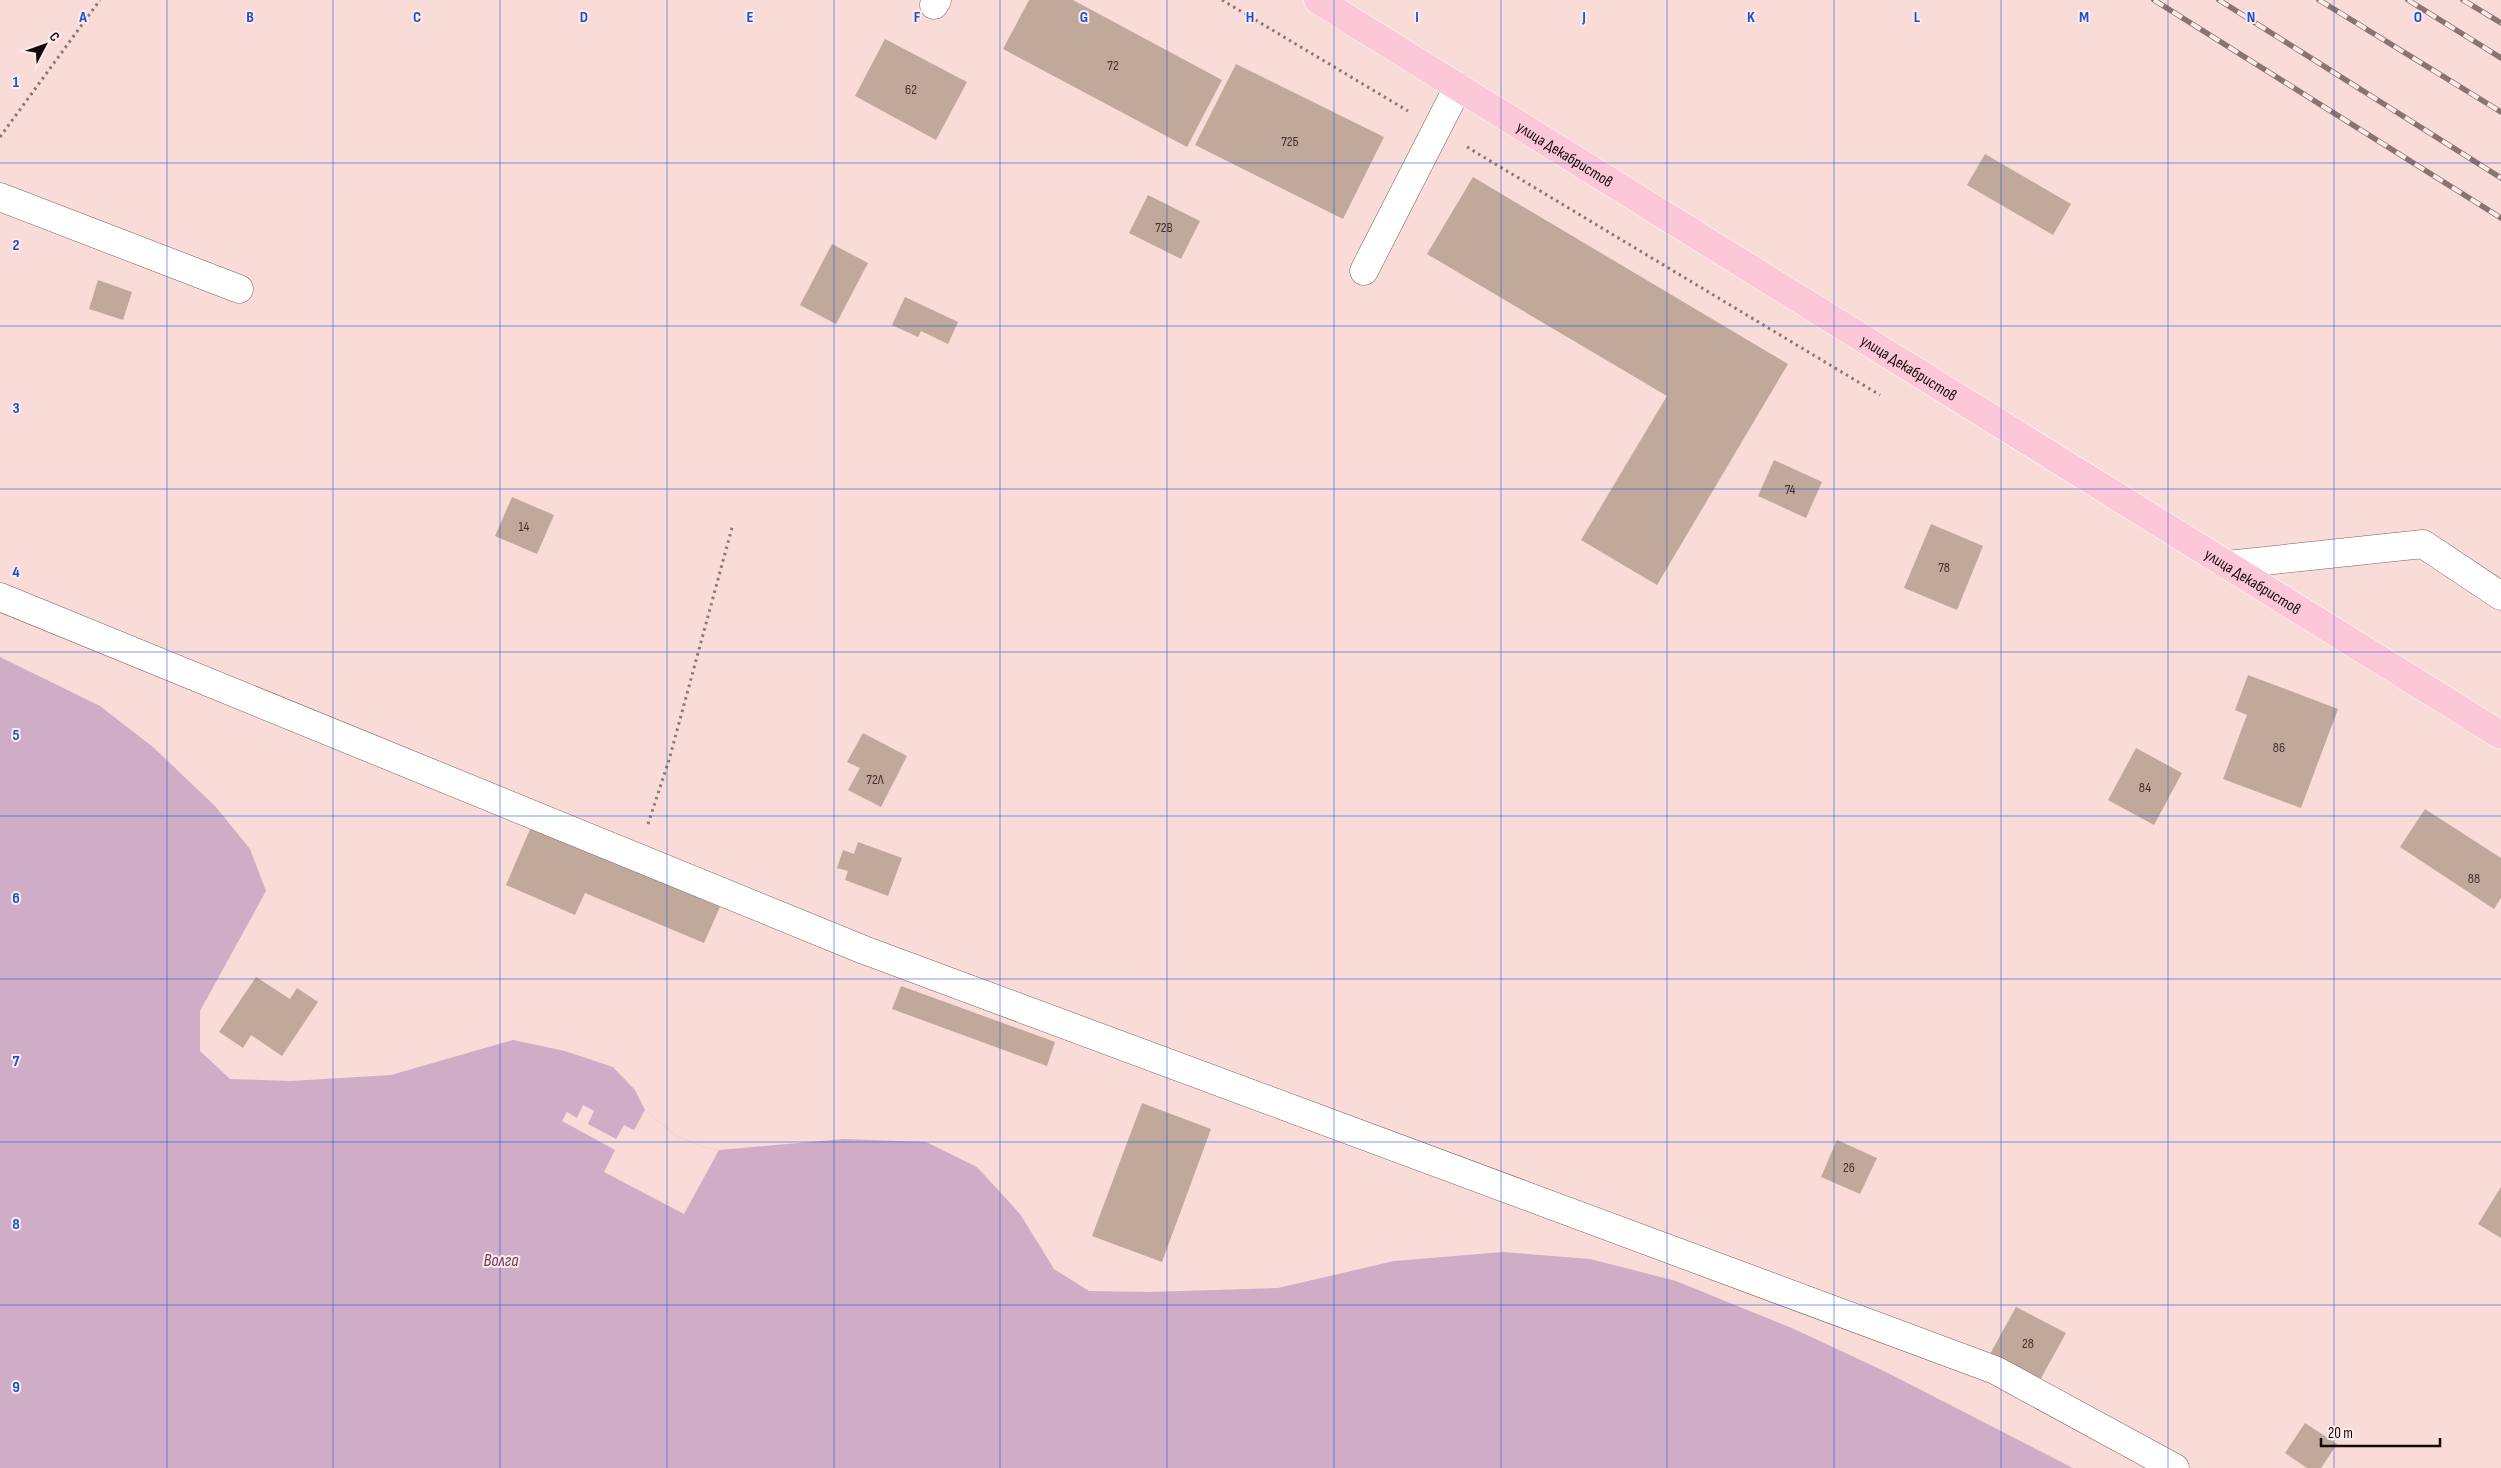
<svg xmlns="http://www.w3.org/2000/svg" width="2501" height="1468" font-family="'Sofia Sans Condensed',sans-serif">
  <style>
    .water { fill: #cfadc6 }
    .pier { fill: #f9dbd7 }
    .building { fill: #c0a99b }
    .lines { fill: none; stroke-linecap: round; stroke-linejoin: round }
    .minor-casing { stroke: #7b625f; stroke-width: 29 }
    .major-casing { stroke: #fff; stroke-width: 29 }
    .path { stroke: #8c7875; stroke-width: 3; stroke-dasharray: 2.5 4; stroke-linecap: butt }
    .minor { stroke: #fff; stroke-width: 28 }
    .major { stroke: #fcc8d7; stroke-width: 28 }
    .rail-casing { stroke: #897472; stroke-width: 5.5 }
    .rail { stroke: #fdebe9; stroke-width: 4; stroke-dasharray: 11; stroke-linecap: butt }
    .grid { fill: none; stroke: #1d4ed8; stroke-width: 1; stroke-opacity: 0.55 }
    .labels { text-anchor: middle; stroke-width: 4; stroke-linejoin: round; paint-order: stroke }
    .number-label { font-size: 14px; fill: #40322e }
    .street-label { font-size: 16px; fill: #150b0a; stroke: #fdebe9 }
    .water-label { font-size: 18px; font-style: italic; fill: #693b5f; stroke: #fdebe9 }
    .grid-label { font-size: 16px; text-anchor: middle; font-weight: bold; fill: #1d4ed8; stroke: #fdebe9; stroke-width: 4; stroke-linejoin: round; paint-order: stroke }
  </style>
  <rect width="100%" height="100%" fill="#f9dbd7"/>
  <!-- water -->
  <path class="water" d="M0 657 100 706 153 747 215 806 250 849 266 891 200 1011V1051L230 1079 291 1081 391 1075 513 1040 565 1051 613 1067 635 1090 645 1110 675 1135 704 1147 719 1150 844 1139 926 1142 977 1167 1020 1214 1054 1269 1089 1291 1149 1292 1278 1288 1394 1261 1503 1252 1590 1259 1676 1281 1794 1329 1884 1371 2073 1468H0Z"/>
  <!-- pier -->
  <path class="pier" d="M583 1105 594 1111 588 1124 616 1139 624 1125 634 1130 645 1110 675 1135 704 1147 719 1150 684 1214 604 1172 615 1150 562 1121 567 1112 577 1118Z"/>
  <!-- building -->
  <g class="building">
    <path d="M1029 0H1073L1222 80 1187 147 1003 49Z"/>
    <path d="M885 39 967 82 936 140 855 96Z"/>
    <path d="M1236 64 1384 137 1343 219 1195 145Z"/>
    <path d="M1985 154 2071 204 2053 235 1967 185Z"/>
    <path d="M1473 177 1788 364 1657 585 1581 540 1667 396 1427 254Z"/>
    <path d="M1148 195 1200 221 1181 259 1129 233Z"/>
    <path d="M832 244 868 263 836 324 800 305Z"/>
    <path d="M98 280 132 292 123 320 89 309Z"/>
    <path d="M905 297 958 322 948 344 921 331 918 337 892 325Z"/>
    <path d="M1774 460 1822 482 1806 518 1758 496Z"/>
    <path d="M512 497 554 515 537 554 495 536Z"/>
    <path d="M1931 524 1983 546 1957 610 1904 588Z"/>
    <path d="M2248 675 2338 709 2301 808 2223 779 2247 715 2235 710Z"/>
    <path d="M863 733 907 756 881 807 848 790 860 768 847 762Z"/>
    <path d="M2136 748 2182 773 2154 825 2108 800Z"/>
    <path d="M2425 809 2501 858V898L2494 909 2400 847Z"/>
    <path d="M531 827 720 907 704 943 585 893 575 915 506 885Z"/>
    <path d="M858 842 902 858 888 896 845 880 848 871 837 868 843 850 854 854Z"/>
    <path d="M256 977 290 999 297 988 318 1002 282 1056 251 1035 243 1048 219 1032Z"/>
    <path d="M901 986 1055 1042 1047 1066 892 1009Z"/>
    <path d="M1142 1103 1211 1129 1162 1262 1092 1236Z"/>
    <path d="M1837 1140 1877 1158 1860 1194 1821 1177Z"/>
    <path d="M2501 1187V1238L2478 1224Z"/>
    <path d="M2016 1307 2066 1333 2040 1380 1990 1354Z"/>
    <path d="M2305 1423 2337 1444 2321 1468H2307L2285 1453Z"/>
  </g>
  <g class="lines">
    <defs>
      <g id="minor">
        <path d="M934 5 937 0"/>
        <path d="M0 197 239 289"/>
        <path d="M1364 271 1458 87"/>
        <path d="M2227 565 2423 544 2501 596"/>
        <path d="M0 597 864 950 1995 1370 2175 1468"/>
      </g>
      <g id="major">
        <path id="s1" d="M1318 0 2501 735"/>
      </g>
    </defs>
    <!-- minor casing -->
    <use href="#minor" class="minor-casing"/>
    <!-- major casing -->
    <use href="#major" class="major-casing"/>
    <!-- path -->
    <g class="path">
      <path d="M1222 0 1408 111"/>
      <path d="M0 137 100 0"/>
      <path d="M1467 147 1880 395"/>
      <path d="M648 824 669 760 733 524"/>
    </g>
    <!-- minor -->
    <use href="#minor" class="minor"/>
    <!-- major -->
    <use href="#major" class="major"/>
    <defs>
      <g id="rail">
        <path d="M2154 0 2501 218"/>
        <path d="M2219 0 2501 178"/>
        <path d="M2319 0 2501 112"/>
        <path d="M2408 0 2501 58"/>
        <path d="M2463 0 2501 23"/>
      </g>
    </defs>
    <!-- rail casing -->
    <use href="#rail" class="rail-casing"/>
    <!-- rail -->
    <use href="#rail" class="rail"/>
  </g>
  <!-- grid -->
  <path class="grid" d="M167 0V1468M333 0V1468M500 0V1468M667 0V1468M834 0V1468M1000 0V1468M1167 0V1468M1334 0V1468M1501 0V1468M1667 0V1468M1834 0V1468M2001 0V1468M2168 0V1468M2334 0V1468M0 163H2501M0 326H2501M0 489H2501M0 652H2501M0 816H2501M0 979H2501M0 1142H2501M0 1305H2501"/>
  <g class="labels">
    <!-- number labels -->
    <g class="number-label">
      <text x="1113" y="70">72</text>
      <text x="911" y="94">62</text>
      <text x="1290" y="146">72Б</text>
      <text x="1164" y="232">72В</text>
      <text x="1790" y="494">74</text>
      <text x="524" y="531">14</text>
      <text x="1944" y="572">78</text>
      <text x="2279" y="752">86</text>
      <text x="875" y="784">72Л</text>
      <text x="2145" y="792">84</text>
      <text x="2474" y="883">88</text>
      <text x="1849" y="1172">26</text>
      <text x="2028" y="1348">28</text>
    </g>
    <!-- street labels -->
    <g class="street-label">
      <text dy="6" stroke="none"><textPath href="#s1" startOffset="291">улица Декабристов</textPath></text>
      <text dy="6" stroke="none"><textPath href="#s1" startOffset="696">улица Декабристов</textPath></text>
      <text dy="6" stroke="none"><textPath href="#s1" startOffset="1101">улица Декабристов</textPath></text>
    </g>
    <!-- water labels -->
    <g class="water-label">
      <text x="501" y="1266">Волга</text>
    </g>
  </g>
  <g class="grid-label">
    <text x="83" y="22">A</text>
    <text x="250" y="22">B</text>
    <text x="417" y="22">C</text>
    <text x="584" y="22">D</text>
    <text x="750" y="22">E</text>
    <text x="917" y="22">F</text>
    <text x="1084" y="22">G</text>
    <text x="1250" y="22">H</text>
    <text x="1417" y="22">I</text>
    <text x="1584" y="22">J</text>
    <text x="1751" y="22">K</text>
    <text x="1917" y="22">L</text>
    <text x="2084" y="22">M</text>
    <text x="2251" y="22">N</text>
    <text x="2418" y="22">O</text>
    <text x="16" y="87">1</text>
    <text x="16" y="250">2</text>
    <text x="16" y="413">3</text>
    <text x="16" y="577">4</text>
    <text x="16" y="740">5</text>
    <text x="16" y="903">6</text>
    <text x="16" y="1066">7</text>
    <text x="16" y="1229">8</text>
    <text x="16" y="1392">9</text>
  </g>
  <!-- north arrow -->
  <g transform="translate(45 45) rotate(49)" stroke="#fdebe9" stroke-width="4" paint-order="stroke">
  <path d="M0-4L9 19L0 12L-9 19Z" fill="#150b0a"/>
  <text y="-8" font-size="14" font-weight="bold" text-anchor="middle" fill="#150b0a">С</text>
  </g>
  <!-- scale -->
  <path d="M2321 1438v8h119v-8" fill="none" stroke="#150b0a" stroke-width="2.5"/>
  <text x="2328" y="1438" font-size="15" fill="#150b0a" stroke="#fdebe9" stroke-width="4" paint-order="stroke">20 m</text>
</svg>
